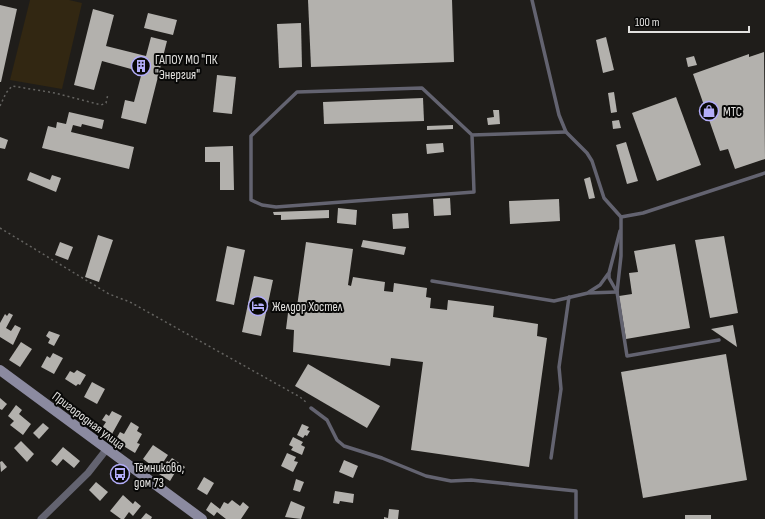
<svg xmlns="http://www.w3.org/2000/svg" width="765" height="519" font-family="'Sofia Sans Condensed',sans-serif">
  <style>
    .green { fill: #322712 }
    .building { fill: #b3b1ad }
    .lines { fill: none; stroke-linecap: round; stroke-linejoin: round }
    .path { stroke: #646360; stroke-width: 1.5; stroke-dasharray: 2 3; stroke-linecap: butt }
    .lane { stroke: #636370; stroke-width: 3.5 }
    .street { stroke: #636370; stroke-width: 7 }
    .secondary { stroke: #8b8aa0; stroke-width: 10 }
    .labels { text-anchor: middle; stroke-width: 4; stroke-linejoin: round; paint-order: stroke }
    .poi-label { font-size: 13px; fill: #e2e1df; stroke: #080807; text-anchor: start }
    .street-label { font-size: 13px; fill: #e2e1df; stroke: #080807 }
  </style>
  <rect width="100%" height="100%" fill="#1f1d1a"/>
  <!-- green -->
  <path class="green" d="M30 0H69L82 3 62 89 10 80Z"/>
  <!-- building -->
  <g class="building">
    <path d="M308 0H452L454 62 311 67Z"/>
    <path d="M0 5 17 9 1 82H0Z"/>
    <path d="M93 9 114 15 106 46 146 56 151 37 167 41 146 124 121 118 125 100 134 102 142 72 102 61 94 90 74 85Z"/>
    <path d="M148 13 177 20 173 35 144 28Z"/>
    <path d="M301 23 302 67 279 68 277 24Z"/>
    <path d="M606 37 614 70 603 73 596 40Z"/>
    <path d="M764 52 765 159 735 169 728 149 720 151 693 74 749 54V57Z"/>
    <path d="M694 56 697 65 688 67 686 58Z"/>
    <path d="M217 75 236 77 232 114 213 112Z"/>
    <path d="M614 92 617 112 611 113 608 93Z"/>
    <path d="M676 97 701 165 657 181 632 113Z"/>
    <path d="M423 98 424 121 324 124 323 102Z"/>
    <path d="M493 110H499L500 124 488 125 487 118 494 117Z"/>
    <path d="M69 112 104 120 102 129 82 124 81 127 73 125 71 132 134 147 129 169 42 148 48 126 56 128 57 122 66 124Z"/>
    <path d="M619 120 621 128 613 129 612 121Z"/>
    <path d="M453 125V129L427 130V126Z"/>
    <path d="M0 137 8 140 5 149 0 148Z"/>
    <path d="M626 142 638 181 627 184 616 145Z"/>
    <path d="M443 143 444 152 427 154 426 144Z"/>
    <path d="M233 146 234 190H220V162H205V147Z"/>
    <path d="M30 172 50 180 52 175 61 178 56 192 27 180Z"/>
    <path d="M590 177 595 198 589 199 584 179Z"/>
    <path d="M450 198 451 215 434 216 433 199Z"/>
    <path d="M559 199 560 221 510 224 509 201Z"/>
    <path d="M338 208 357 210 356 225 337 223Z"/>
    <path d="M329 210V218L281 220V215H274L273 212Z"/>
    <path d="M408 213 409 228 393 229 392 214Z"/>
    <path d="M98 235 113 240 99 282 85 277Z"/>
    <path d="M724 236 738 313 710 318 695 240Z"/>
    <path d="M363 240 406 247 404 255 361 247Z"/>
    <path d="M60 242 73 247 68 260 55 255Z"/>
    <path d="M306 242 353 249 348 285 351 286 353 277 385 282 384 291 393 292 394 283 427 288 426 297 431 298 430 308 447 310 448 300 494 306 493 317 538 324 537 336 547 338 529 467 411 450 423 362 391 358 390 366 293 352 294 330 286 329 288 313 296 314Z"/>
    <path d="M675 244 690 328 626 339 619 296 632 294 629 273 638 272 634 251Z"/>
    <path d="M227 246 245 250 234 305 216 301Z"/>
    <path d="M254 276 273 280 261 336 242 332Z"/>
    <path d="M9 313 13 315 6 328 11 331 15 325 21 328 13 345 0 337V323L5 314 7 316Z"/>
    <path d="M733 325 737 347 711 329Z"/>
    <path d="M49 331 60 335 54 346 48 343 50 339 46 336Z"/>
    <path d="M21 342 32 349 20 367 9 360Z"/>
    <path d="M53 353 63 358 54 374 41 367 47 356 50 358Z"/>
    <path d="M726 354 747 480 643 498 621 372Z"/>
    <path d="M308 364 380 406 367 428 295 386Z"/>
    <path d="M77 370 86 375 80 385 78 384 76 386 65 379 70 371 74 373Z"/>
    <path d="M92 382 105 389 97 404 84 397Z"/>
    <path d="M0 398 7 404 2 410 0 409Z"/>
    <path d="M16 405 22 410 19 414 31 424 23 435 10 425 14 421 8 416Z"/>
    <path d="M112 411 122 416 112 434 102 428 106 422 102 420 106 414 109 416Z"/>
    <path d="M131 422 139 427 137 431 142 434 137 443 140 444 135 453 115 441 120 432 124 434Z"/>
    <path d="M43 423 49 428 39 439 33 433Z"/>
    <path d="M302 424 309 427 307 430 310 431 307 436 305 435 303 438 297 435Z"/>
    <path d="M293 437 303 442 301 445 305 447 302 455 291 450 293 447 289 445Z"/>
    <path d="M21 441 34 454 27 462 14 448Z"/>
    <path d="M153 445 168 455 158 470 143 459Z"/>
    <path d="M63 447 80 461 74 468 63 459 57 466 51 461Z"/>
    <path d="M287 453 296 457 294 461 298 462 293 472 281 466Z"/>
    <path d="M172 458 185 467 180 474 176 471 170 481 159 474 167 461 169 462Z"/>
    <path d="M344 460 358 466 353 478 339 472Z"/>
    <path d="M2 461 7 467 1 472 0 462Z"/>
    <path d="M204 477 214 483 207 495 197 489Z"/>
    <path d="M296 479 304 482 300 492 293 490Z"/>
    <path d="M96 482 108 492 100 501 89 490Z"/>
    <path d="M335 491 354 494 353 503 340 501 339 504 333 503Z"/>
    <path d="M123 495 133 504 135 501 141 506 133 516 129 512 124 519H121L110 511Z"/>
    <path d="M232 500 240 506 243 502 249 507 241 519H226L217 512 214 516 206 510 211 502 220 509 224 502 228 504Z"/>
    <path d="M291 501 305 507 301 519 285 517Z"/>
    <path d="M389 509 399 510 398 519H384V517L388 518Z"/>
    <path d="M146 513 152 517 151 519H141Z"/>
    <rect x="685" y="515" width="26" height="4"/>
  </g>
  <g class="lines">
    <!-- path -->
    <g class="path">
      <path d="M0 106 6 93 12 86 55 93 101 105 106 103 108 94"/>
      <path d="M0 228 109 294 130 302 300 397 307 403"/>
    </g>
    <!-- lane -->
    <g class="lane">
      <path d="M532 0 559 115 566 132 587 153 592 161 604 198 621 217V256L617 292 627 356 719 340"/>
      <path d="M472 135 474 192 276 207 262 205 251 200V136L297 92 422 88 472 135 566 132"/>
      <path d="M621 217 643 213 765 173"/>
      <path d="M432 281 554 301 588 293 617 292"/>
      <path d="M589 292 600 285 608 274"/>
      <path d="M617 292 609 278V273L620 231"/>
      <path d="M311 408 327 420 337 440 344 446 382 458 426 476 451 481 471 480 576 491V519"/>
      <path d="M551 458 561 389 559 367 569 297"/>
    </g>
    <!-- street -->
    <path class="street" d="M41 519 88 473 106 450"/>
    <!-- secondary -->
    <path class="secondary" d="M0 370 202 519"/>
  </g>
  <!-- icons -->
  <defs>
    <symbol id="building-ring" viewBox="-11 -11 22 22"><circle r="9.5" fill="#080807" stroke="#b3adf9" stroke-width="1.5"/><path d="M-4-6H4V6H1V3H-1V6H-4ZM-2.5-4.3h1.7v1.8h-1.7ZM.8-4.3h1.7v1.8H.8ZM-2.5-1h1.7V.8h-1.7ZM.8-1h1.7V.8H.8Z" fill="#b3adf9"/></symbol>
    <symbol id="shop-ring" viewBox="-11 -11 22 22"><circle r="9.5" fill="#080807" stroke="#b3adf9" stroke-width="1.5"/><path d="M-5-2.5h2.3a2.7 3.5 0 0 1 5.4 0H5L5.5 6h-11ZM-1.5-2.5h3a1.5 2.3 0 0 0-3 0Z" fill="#b3adf9"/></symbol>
    <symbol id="hotel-ring" viewBox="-11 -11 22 22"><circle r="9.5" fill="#080807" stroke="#b3adf9" stroke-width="1.5"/><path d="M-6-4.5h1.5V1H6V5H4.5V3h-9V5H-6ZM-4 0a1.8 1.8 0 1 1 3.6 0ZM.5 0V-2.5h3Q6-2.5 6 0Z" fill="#b3adf9"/></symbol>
    <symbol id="bus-ring" viewBox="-11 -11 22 22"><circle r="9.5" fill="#080807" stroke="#b3adf9" stroke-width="1.5"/><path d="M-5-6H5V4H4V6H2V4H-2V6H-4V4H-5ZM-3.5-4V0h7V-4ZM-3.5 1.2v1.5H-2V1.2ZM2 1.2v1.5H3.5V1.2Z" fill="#b3adf9"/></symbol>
  </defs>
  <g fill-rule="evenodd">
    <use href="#building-ring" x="130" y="55" width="22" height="22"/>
    <use href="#shop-ring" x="698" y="100" width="22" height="22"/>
    <use href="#hotel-ring" x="247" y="295" width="22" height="22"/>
    <use href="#bus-ring" x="109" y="463" width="22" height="22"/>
  </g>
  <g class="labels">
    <!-- poi labels -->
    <g class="poi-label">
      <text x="155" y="64">ГАПОУ МО "ПК<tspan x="155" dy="15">"Энергия"</tspan></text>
      <text x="723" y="116">МТС</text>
      <text x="272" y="311">Желдор Хостел</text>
      <text x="134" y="472">Тёмниково,<tspan x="134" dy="15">дом 73</tspan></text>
    </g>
    <!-- street labels -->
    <g class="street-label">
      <text transform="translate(89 420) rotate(37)" y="5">Пригородная улица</text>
    </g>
  </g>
  <!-- scale -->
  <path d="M629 26v6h120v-6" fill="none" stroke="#e2e1df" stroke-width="2"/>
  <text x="635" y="26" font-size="12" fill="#e2e1df" stroke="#080807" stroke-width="3" paint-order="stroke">100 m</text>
</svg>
